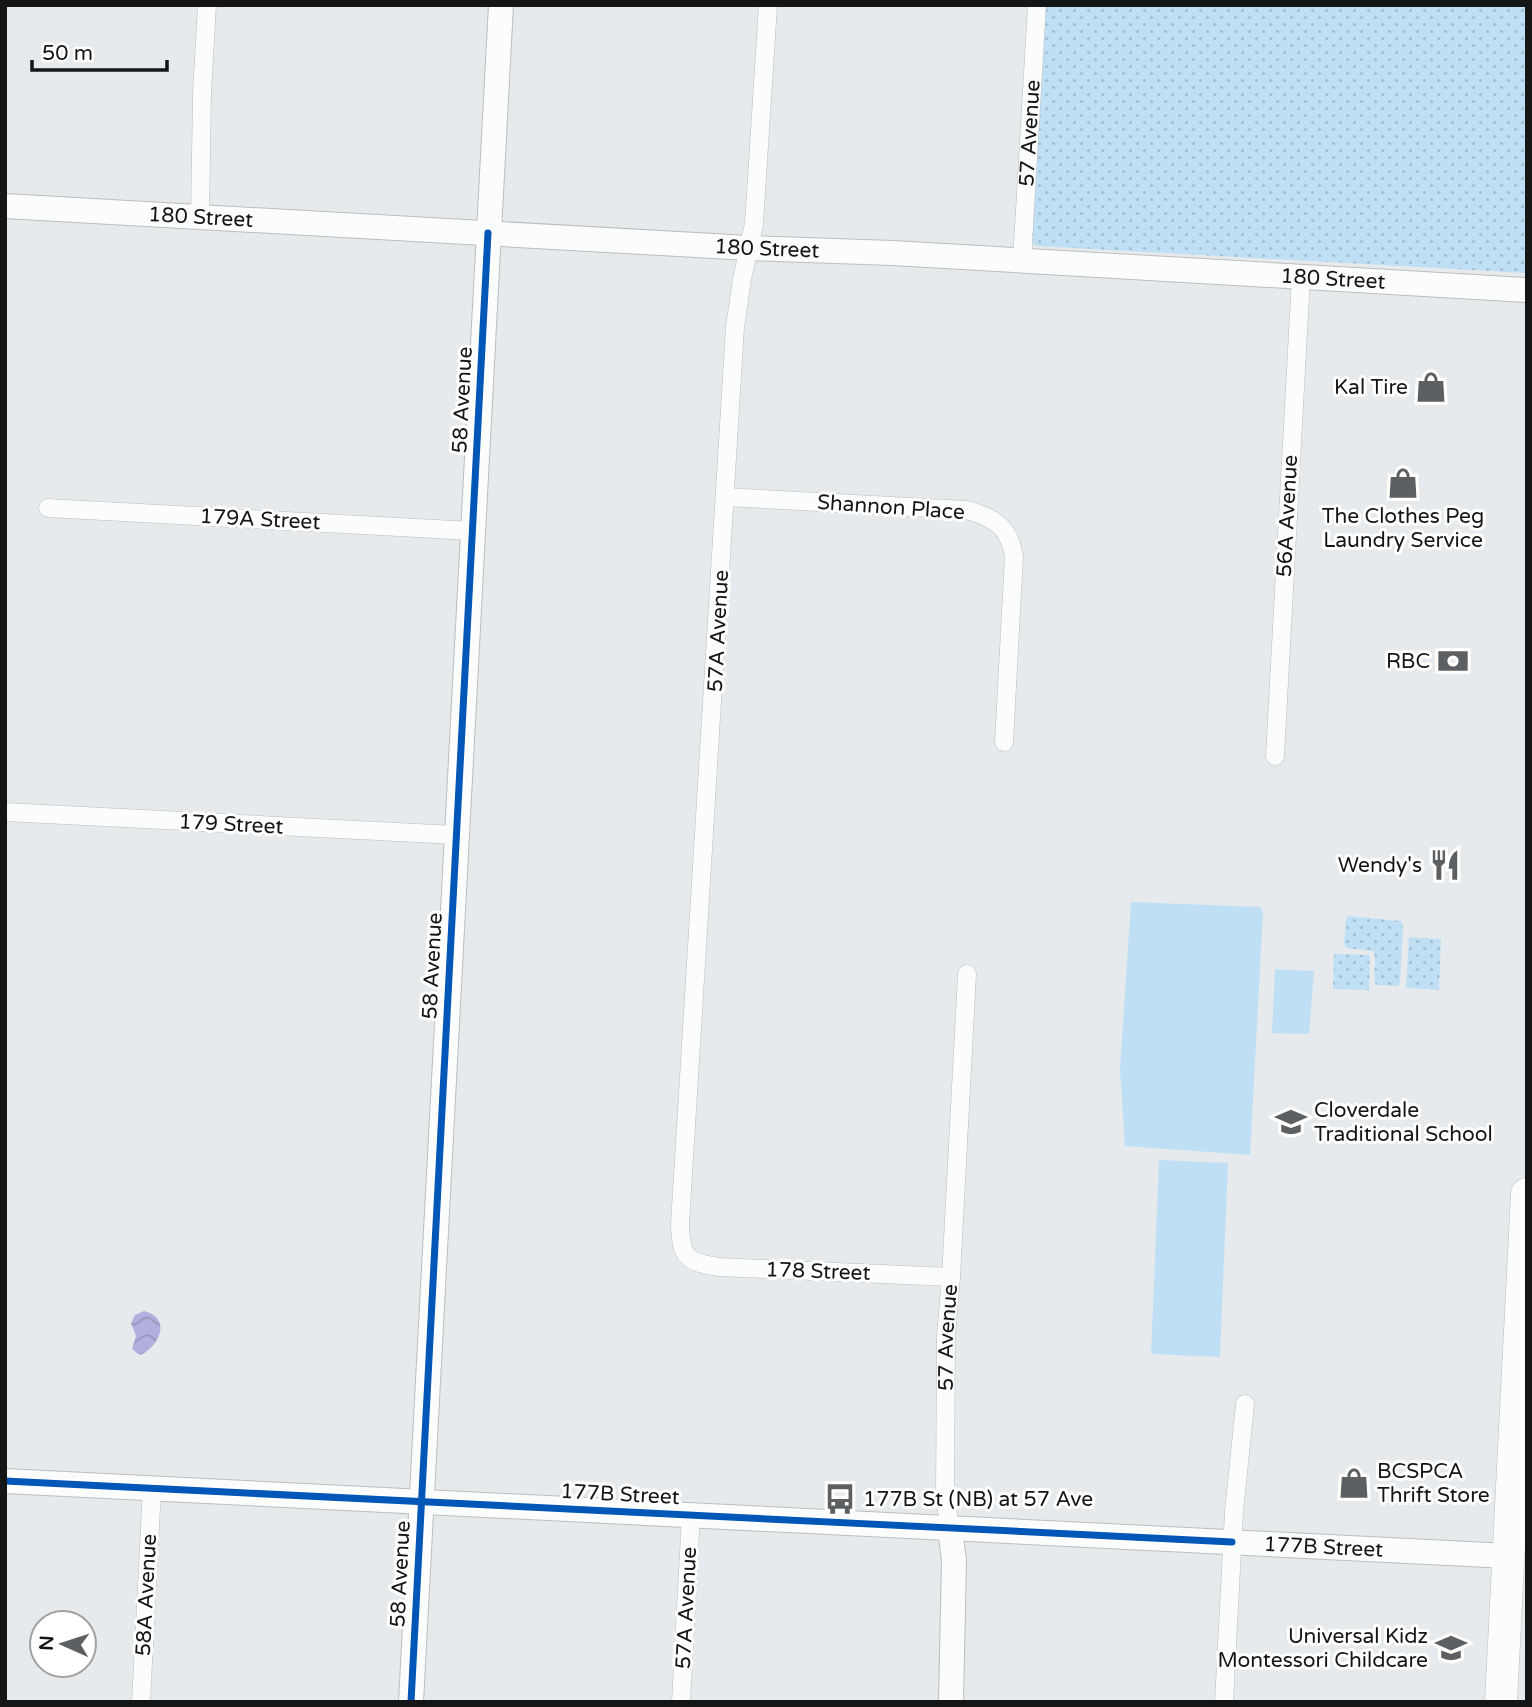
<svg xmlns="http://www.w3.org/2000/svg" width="1532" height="1707" font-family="'Varela Round',sans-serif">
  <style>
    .grass { fill: url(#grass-dots) }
    .pitch { fill: #bfe0f4 }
    .water { fill: url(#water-waves) }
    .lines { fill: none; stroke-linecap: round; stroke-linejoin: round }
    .street-casing { stroke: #bbbdbf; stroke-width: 19 }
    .secondary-casing { stroke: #bbbdbf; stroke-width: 26 }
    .highway-casing { stroke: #bbbdbf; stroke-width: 33 }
    .street { stroke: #fbfcfc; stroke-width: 18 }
    .secondary { stroke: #fbfcfc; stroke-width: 24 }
    .highway { stroke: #fbfcfc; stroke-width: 32 }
    .cycleway-casing { stroke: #fff; stroke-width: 11 }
    .cycleway { stroke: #0057b8; stroke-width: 7 }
    .labels { text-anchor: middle; stroke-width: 6; stroke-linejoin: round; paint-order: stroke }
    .street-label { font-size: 21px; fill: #131517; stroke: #fff }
    .poi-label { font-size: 21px; fill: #131517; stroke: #fff; text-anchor: end }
  </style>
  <defs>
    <pattern id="grass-dots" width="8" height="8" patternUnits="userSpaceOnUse" patternTransform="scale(1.75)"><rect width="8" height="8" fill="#bfe0f4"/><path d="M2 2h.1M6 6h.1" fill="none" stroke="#a3bfd0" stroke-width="1.8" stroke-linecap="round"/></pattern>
    <pattern id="water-waves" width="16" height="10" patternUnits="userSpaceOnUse" patternTransform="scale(1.75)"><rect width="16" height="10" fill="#b2aedd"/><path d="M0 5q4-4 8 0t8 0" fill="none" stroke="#9895bd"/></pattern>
  </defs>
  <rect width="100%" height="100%" fill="#e7eaec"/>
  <!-- grass -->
  <g class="grass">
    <path d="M1042 5H1527V273L1037 246 1030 241Z"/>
    <path d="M1348 916 1401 921 1403 925 1400 982 1398 986 1376 985C1372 974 1378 961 1373 951L1346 948 1344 943 1346 919Z"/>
    <path d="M1409 937 1441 939 1439 990 1406 988Z"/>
    <path d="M1334 954 1370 955 1369 990 1333 989Z"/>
  </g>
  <!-- pitch -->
  <g class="pitch">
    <path d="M1131 902 1261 907 1263 913 1250 1155 1125 1146 1120 1069Z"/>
    <path d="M1275 969 1314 971 1309 1034 1272 1033Z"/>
    <path d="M1159 1160 1228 1163 1220 1357 1151 1354Z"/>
  </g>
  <!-- water -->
  <path class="water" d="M144 1311C172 1318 160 1345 141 1355L138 1354 132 1349 136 1336 131 1323 135 1315Z"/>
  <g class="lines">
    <defs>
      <g id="street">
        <path d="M768 5 754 224 742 279 735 327 680 1224C681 1258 686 1262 719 1267L951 1277"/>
        <path d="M200 217 202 93 207 5"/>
        <path id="s1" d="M1022 261 1037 5"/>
        <path d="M726 497 966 510C983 514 1002 522 1009 539 1012 544 1012 551 1014 556L1004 742"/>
        <path d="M48 508 473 531"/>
        <path d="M1275 756 1301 277"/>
        <path d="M5 812 456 835"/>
        <path id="s2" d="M950 1528 945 1497 946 1336 951 1277 967 974"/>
        <path d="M141 1702 152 1488"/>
        <path d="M681 1702 691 1515"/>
        <path d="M1224 1702 1234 1512 1245 1404"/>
      </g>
      <g id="secondary">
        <path id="s3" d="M5 206 749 248 893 253 1527 290"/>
        <path id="s4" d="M5 1481 1508 1556"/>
        <path d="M950 1528 954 1561 951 1702"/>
        <path d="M411 1702 501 5"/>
      </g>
      <path id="highway" d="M1501 1702 1527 1194"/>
    </defs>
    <!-- street casing -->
    <use href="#street" class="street-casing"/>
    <!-- secondary casing -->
    <use href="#secondary" class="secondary-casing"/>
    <!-- highway casing -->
    <use href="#highway" class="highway-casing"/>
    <!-- street -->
    <use href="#street" class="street"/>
    <!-- secondary -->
    <use href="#secondary" class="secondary"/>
    <!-- highway -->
    <use href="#highway" class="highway"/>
    <defs>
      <g id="cycleway">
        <path d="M5 1481 1232 1542"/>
        <path d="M411 1702 488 233"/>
      </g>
    </defs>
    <!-- cycleway casing -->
    <use href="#cycleway" class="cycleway-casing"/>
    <!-- cycleway -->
    <use href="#cycleway" class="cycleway"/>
  </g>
  <!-- icons -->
  <defs>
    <symbol id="shop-bare" viewBox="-9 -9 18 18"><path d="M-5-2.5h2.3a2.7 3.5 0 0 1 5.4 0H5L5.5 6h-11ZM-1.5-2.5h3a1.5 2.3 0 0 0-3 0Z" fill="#5d6062" stroke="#fff" stroke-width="2.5" paint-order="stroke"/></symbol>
    <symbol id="bank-bare" viewBox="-9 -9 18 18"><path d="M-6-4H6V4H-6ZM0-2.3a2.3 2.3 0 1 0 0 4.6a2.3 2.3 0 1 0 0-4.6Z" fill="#5d6062" stroke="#fff" stroke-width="2.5" paint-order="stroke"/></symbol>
    <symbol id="restaurant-bare" viewBox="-9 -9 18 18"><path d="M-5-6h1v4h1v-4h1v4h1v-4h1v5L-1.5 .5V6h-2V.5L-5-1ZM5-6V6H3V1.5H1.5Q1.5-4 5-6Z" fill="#5d6062" stroke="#fff" stroke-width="2.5" paint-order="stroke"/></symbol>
    <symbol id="school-bare" viewBox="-9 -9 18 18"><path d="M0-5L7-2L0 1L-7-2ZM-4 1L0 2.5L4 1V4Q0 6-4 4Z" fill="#5d6062" stroke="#fff" stroke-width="2.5" paint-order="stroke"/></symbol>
    <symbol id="bus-bare" viewBox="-9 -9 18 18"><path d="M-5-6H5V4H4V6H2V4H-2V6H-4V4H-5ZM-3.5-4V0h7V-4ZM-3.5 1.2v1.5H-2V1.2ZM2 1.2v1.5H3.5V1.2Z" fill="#5d6062" stroke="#fff" stroke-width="2.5" paint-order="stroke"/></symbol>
  </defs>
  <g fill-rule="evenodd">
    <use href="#shop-bare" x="1409" y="365" width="44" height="44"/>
    <use href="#shop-bare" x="1381" y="461" width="44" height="44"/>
    <use href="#bank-bare" x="1431" y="639" width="44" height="44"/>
    <use href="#restaurant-bare" x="1423" y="843" width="44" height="44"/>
    <use href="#school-bare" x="1269" y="1100" width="44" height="44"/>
    <use href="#shop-bare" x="1332" y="1461" width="44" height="44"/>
    <use href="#bus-bare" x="818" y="1477" width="44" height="44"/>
    <use href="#school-bare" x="1429" y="1626" width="44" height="44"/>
  </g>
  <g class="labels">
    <!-- street labels -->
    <g class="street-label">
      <text dy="7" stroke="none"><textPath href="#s1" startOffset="128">57 Avenue</textPath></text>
      <text dy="7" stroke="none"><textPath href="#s3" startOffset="196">180 Street</textPath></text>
      <text dy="7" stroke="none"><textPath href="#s3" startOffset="763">180 Street</textPath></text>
      <text dy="7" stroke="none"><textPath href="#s3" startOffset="1330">180 Street</textPath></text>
      <text transform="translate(462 400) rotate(-87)" y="7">58 Avenue</text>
      <text transform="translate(891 507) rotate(4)" y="7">Shannon Place</text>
      <text transform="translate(1287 516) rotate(-87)" y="7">56A Avenue</text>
      <text transform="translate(260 519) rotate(3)" y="7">179A Street</text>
      <text transform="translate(718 631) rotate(-87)" y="7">57A Avenue</text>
      <text transform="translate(231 824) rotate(3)" y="7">179 Street</text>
      <text transform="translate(432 966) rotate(-87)" y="7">58 Avenue</text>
      <text transform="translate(818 1271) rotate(2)" y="7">178 Street</text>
      <text dy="7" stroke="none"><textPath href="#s2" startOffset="191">57 Avenue</textPath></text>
      <text transform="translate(620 1494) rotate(3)" y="7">177B Street</text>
      <text dy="7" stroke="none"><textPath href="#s4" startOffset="1320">177B Street</textPath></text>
      <text transform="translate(400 1574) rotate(-87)" y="7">58 Avenue</text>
      <text transform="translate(146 1595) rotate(-87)" y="7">58A Avenue</text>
      <text transform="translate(686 1608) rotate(-87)" y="7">57A Avenue</text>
    </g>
    <!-- poi labels -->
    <g class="poi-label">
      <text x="1408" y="394">Kal Tire</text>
      <text x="1403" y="523" text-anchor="middle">The Clothes Peg<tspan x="1403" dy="24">Laundry Service</tspan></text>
      <text x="1430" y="668">RBC</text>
      <text x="1422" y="872">Wendy's</text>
      <text x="1314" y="1117" text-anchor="start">Cloverdale<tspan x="1314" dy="24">Traditional School</tspan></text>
      <text x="1377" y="1478" text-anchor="start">BCSPCA<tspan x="1377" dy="24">Thrift Store</tspan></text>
      <text x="863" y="1506" text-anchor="start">177B St (NB) at 57 Ave</text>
      <text x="1428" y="1643">Universal Kidz<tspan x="1428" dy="24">Montessori Childcare</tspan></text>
    </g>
  </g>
  <!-- border -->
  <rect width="1532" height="1707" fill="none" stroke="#131517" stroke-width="14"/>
  <!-- north arrow -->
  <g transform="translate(63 1644) rotate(273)"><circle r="33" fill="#ffffff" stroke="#a1a1a2" stroke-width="2"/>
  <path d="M0-5L12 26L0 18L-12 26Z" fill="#5d6062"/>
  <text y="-10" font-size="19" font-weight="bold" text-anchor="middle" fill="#131517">N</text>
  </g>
  <!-- scale -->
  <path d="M32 60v10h135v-10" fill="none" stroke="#131517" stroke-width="3.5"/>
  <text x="42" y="60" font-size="21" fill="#131517" stroke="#ffffff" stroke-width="5" paint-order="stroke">50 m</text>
</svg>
